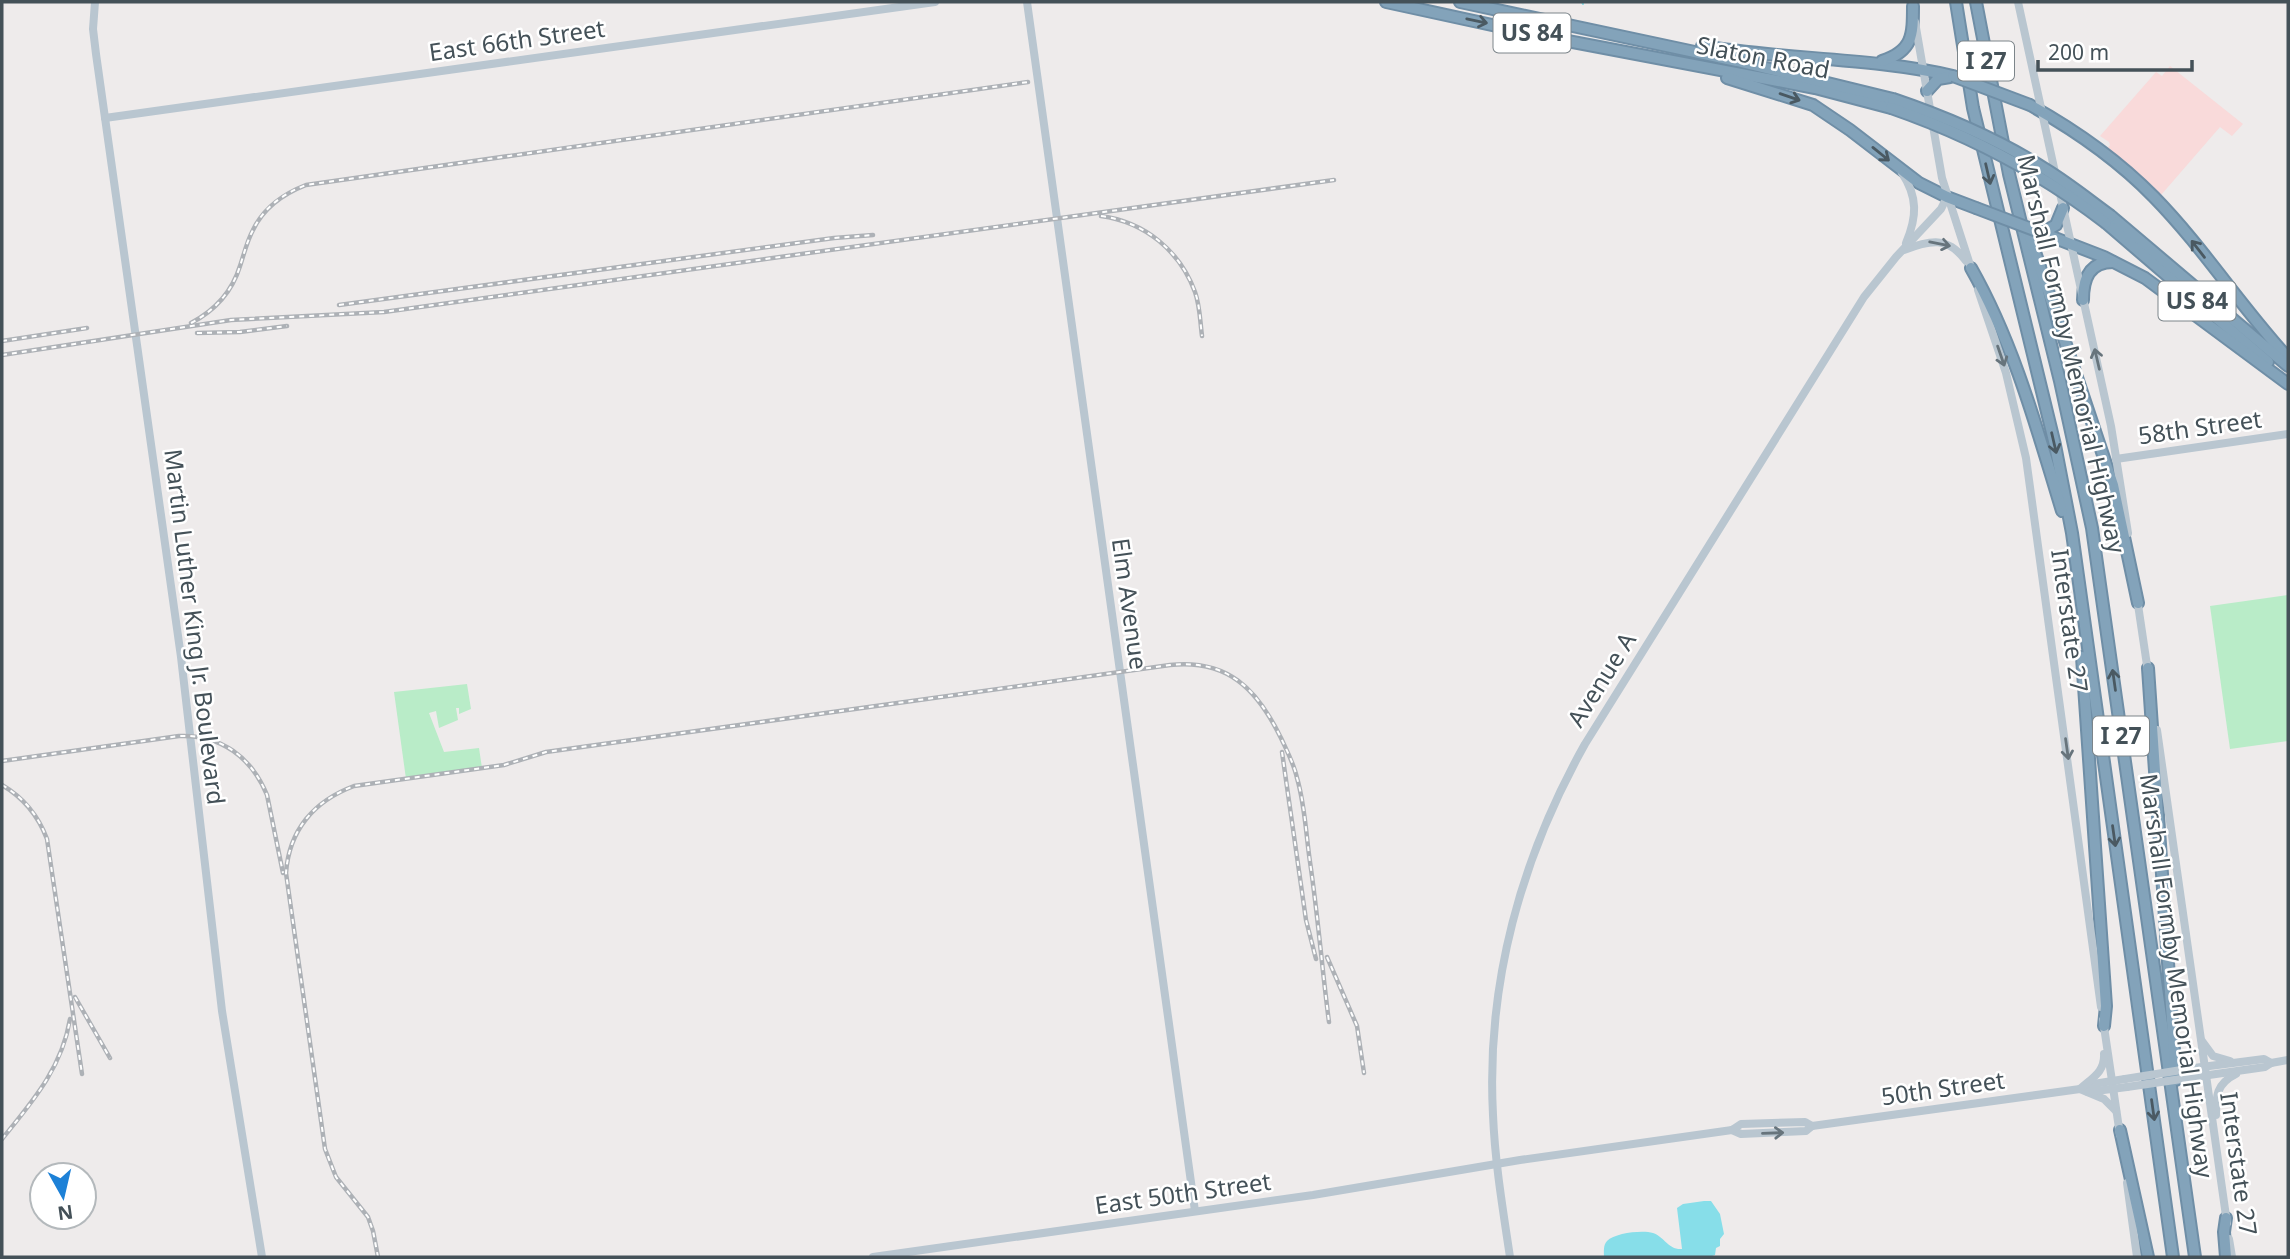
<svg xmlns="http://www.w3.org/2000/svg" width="2290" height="1259" font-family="'Noto Sans',sans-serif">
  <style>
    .medical { fill: #f9dada }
    .green { fill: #b9ecc8 }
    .water { fill: #87dee9 }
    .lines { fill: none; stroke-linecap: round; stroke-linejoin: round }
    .stream { stroke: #87dee9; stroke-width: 2 }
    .highway-casing { stroke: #6f8ea6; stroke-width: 14 }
    .secondary { stroke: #b9c6d0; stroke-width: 8 }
    .highway { stroke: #83a3ba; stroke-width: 10 }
    .rail-casing { stroke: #adb1b6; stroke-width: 4.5 }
    .rail { stroke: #fff; stroke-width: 2; stroke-dasharray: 5; stroke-linecap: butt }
    .highway-bridge-casing { stroke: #6f8ea6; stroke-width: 14; stroke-linecap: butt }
    .secondary-bridge { stroke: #b9c6d0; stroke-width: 8 }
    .highway-bridge { stroke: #83a3ba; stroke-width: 10 }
    .oneway { stroke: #4a5962 }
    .oneway2 { stroke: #67747c }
    .labels { text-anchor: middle; stroke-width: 5; stroke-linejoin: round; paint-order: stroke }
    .shield { fill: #fff; stroke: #7c858a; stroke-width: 2 }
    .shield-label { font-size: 23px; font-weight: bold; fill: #445158 }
    .street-label { font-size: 24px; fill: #445158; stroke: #fff }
  </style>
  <rect width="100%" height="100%" fill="#eeebeb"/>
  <!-- medical -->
  <path class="medical" d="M2170 66 2243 124 2232 136 2220 127 2161 195 2106 150 2110 145 2109 142 2100 136 2156 72 2162 76Z"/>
  <!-- green -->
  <g class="green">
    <path d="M2288 595V741L2230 749 2210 606Z"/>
    <path d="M467 684 471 709 459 714V708H456L458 720 439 728 436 711 429 713 444 752 479 748 482 768 406 779 394 692Z"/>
  </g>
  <!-- water -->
  <path class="water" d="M1704 1201H1711L1720 1214 1724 1234 1720 1239V1246L1716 1248 1715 1255 1709 1257H1604C1604 1252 1603 1245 1607 1241 1615 1233 1642 1230 1653 1233 1665 1237 1668 1250 1682 1249L1677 1208 1683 1204Z"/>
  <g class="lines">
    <!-- stream -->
    <path class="stream" d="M1582 2 1583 4"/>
    <defs>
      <g id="highway">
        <path d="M1386 2 1557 39 1815 88 1891 108"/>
        <path d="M1460 2 1737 61 1893 99"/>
        <path d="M1956 2 1973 108 2055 445 2072 533 2173 1257"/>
        <path d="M1976 2 2009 174 2060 381 2092 528 2195 1257"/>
        <path d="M1702 46C1785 60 1870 57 1953 76"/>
        <path d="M1882 61C1913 51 1913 35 1913 6"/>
        <path d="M1727 78 1813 105 1850 130 1919 183 1947 197 1976 208"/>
        <path d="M1927 91 1938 79 1950 77"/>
        <path d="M2030 105C2075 130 2118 160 2154 197 2203 247 2241 307 2288 358"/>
        <path d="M2111 216 2288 366"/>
        <path d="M2106 223 2268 362"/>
        <path d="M2042 233 2104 257 2145 278 2288 384"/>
        <path d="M2042 233 2056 225 2063 208"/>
        <path d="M2030 237 2113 485 2138 603"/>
        <path d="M1971 268C2014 344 2037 429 2062 511"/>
        <path d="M2083 300C2083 279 2089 262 2113 262"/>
        <path d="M2082 657 2106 1006 2104 1026"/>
        <path d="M2148 668 2176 1080"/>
        <path d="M2120 1130 2148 1257"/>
        <path d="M2226 1218 2224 1232 2226 1257"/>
      </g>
    </defs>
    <!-- highway casing -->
    <use href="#highway" class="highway-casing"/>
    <!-- secondary -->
    <g class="secondary">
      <path d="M95 2 93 29 96 54 181 657 222 1011 262 1257"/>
      <path d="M1027 2 1195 1211"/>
      <path d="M2018 2 2056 177"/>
      <path d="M1915 22 1942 178 1972 271"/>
      <path d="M105 118 935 2"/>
      <path d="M1902 173C1918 197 1917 217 1906 243"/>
      <path d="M2059 189 2111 426 2128 533"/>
      <path d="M1904 250C1930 240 1948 236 1966 261"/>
      <path d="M1978 290 2006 373 2026 458 2101 1007"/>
      <path d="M2116 459 2288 434"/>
      <path d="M2137 598 2148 672"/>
      <path d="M2157 730 2227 1223"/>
      <path d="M2103 1020 2120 1135"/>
      <path d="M2202 1041 2213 1056 2230 1061"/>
      <path d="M2194 1068 2264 1059 2271 1063"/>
      <path d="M2195 1077 2265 1067 2271 1063 2288 1060"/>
      <path d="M2087 1085 2125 1079"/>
      <path d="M2080 1089 2104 1099 2116 1111"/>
      <path d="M2088 1092 2127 1087"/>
      <path d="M2216 1115C2216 1096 2216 1084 2236 1074"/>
      <path d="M1732 1130 1741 1134 1806 1131 1812 1126 2080 1089C2092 1078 2105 1072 2104 1054"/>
      <path d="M2127 1183 2137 1257"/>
      <path d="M2229 1239 2232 1257"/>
      <path d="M873 1257 1313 1195 1520 1160 1732 1130 1741 1124 1805 1122 1812 1126"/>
      <path d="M1510 1257C1503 1210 1495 1163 1493 1115 1486 984 1521 858 1585 744L1864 297 1896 257 1941 209 1947 197"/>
    </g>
    <!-- highway -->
    <use href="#highway" class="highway"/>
    <defs>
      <g id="rail">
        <path d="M1101 216C1145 222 1180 251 1195 292 1200 306 1200 321 1202 336"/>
        <path d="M339 305 834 238 873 235"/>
        <path d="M191 323C214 311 232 292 240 266 244 254 247 241 253 230 264 207 283 194 306 185L1028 82"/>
        <path d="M197 333 240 332 287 326"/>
        <path d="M2 341 87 328"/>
        <path d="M2 355 231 320 384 312 1334 180"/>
        <path d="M1282 752 1306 920 1316 959"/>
        <path d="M2 761 179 736C221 734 252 758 267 795L283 873"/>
        <path d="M2 785C24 798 38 815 47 839L82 1074"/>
        <path d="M1327 957 1357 1026 1364 1073"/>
        <path d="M75 997 110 1058"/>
        <path d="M2 1139C32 1102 62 1068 70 1019"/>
        <path d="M378 1257 373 1231 368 1217 336 1177 325 1149 286 873C289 830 314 801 354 786L504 765 546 752 1170 665C1228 659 1257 689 1281 738 1287 751 1294 764 1297 778 1305 805 1306 835 1310 862 1318 916 1322 969 1329 1022"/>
      </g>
    </defs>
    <!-- rail casing -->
    <use href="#rail" class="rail-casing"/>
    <!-- rail -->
    <use href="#rail" class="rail"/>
    <defs>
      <g id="highway-bridge">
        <path d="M1953 76 2030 105"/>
        <path d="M1893 99C1946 117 1998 139 2045 169 2068 183 2089 200 2111 216"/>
        <path d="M1891 108C1969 135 2040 172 2106 223"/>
        <path d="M1976 208 2042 233"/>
      </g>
    </defs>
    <!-- highway-bridge casing -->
    <use href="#highway-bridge" class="highway-bridge-casing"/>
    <!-- secondary-bridge -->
    <g class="secondary-bridge">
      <path d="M2125 1079 2194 1068"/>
      <path d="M2127 1087 2195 1077"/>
    </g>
    <!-- highway-bridge -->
    <use href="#highway-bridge" class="highway-bridge"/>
  </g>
  <!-- one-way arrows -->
  <defs><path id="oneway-shaft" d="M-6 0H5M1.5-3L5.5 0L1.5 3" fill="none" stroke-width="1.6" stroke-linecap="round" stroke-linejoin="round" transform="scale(1.75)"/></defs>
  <g class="oneway">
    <use href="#oneway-shaft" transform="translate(1477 21) rotate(12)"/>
    <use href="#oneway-shaft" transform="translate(1790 97) rotate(19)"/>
    <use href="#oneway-shaft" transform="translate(1881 154) rotate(39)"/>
    <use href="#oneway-shaft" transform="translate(1988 174) rotate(77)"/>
    <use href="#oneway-shaft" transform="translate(2198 249) rotate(-128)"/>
    <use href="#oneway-shaft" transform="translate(2054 443) rotate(77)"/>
    <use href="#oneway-shaft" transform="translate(2114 680) rotate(-98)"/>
    <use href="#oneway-shaft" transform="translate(2114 836) rotate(82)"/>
    <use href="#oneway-shaft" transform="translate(2153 1110) rotate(82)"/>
  </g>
  <g class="oneway2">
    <use href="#oneway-shaft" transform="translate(1940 244) rotate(11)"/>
    <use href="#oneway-shaft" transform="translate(2001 356) rotate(71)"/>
    <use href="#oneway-shaft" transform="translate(2097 359) rotate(-103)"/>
    <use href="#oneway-shaft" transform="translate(2067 749) rotate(82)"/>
    <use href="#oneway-shaft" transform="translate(1773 1133) rotate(-2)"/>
  </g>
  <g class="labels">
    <!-- shield labels -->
    <g class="shield">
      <rect x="1493.5" y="13.5" width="77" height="39" rx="5"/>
      <rect x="1958" y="41.5" width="56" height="39" rx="5"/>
      <rect x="2158.5" y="281.5" width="77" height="39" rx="5"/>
      <rect x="2093" y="716.5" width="56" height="39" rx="5"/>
    </g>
    <g class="shield-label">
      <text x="1532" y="41">US 84</text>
      <text x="1986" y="69">I 27</text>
      <text x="2197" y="309">US 84</text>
      <text x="2121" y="744">I 27</text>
    </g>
    <!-- street labels -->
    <g class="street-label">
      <text transform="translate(517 41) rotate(-8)" y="8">East 66th Street</text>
      <text transform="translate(1763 58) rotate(11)" y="8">Slaton Road</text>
      <text transform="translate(2071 354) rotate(77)" y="8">Marshall Formby Memorial Highway</text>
      <text transform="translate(2200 428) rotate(-8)" y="8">58th Street</text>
      <text transform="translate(1129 604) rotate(82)" y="8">Elm Avenue</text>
      <text transform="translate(2069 621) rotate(82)" y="8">Interstate 27</text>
      <text transform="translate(194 627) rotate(83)" y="8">Martin Luther King Jr. Boulevard</text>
      <text transform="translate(1602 680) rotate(-58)" y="8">Avenue A</text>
      <text transform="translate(2176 976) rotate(82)" y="8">Marshall Formby Memorial Highway</text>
      <text transform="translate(1943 1089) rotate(-8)" y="8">50th Street</text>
      <text transform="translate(2238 1164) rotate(82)" y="8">Interstate 27</text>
      <text transform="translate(1183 1194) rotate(-8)" y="8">East 50th Street</text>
    </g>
  </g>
  <!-- border -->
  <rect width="2290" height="1259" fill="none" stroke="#445158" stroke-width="7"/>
  <!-- north arrow -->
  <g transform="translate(63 1196) rotate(172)"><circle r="33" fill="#ffffff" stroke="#b4b9bc" stroke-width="2"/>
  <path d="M0-5L12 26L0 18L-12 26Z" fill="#1d81d7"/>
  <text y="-10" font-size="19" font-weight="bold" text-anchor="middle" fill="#445158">N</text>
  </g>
  <!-- scale -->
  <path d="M2038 60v10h154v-10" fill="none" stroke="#445158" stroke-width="3.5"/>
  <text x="2048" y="60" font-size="21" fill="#445158" stroke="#ffffff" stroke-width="5" paint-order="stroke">200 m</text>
</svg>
